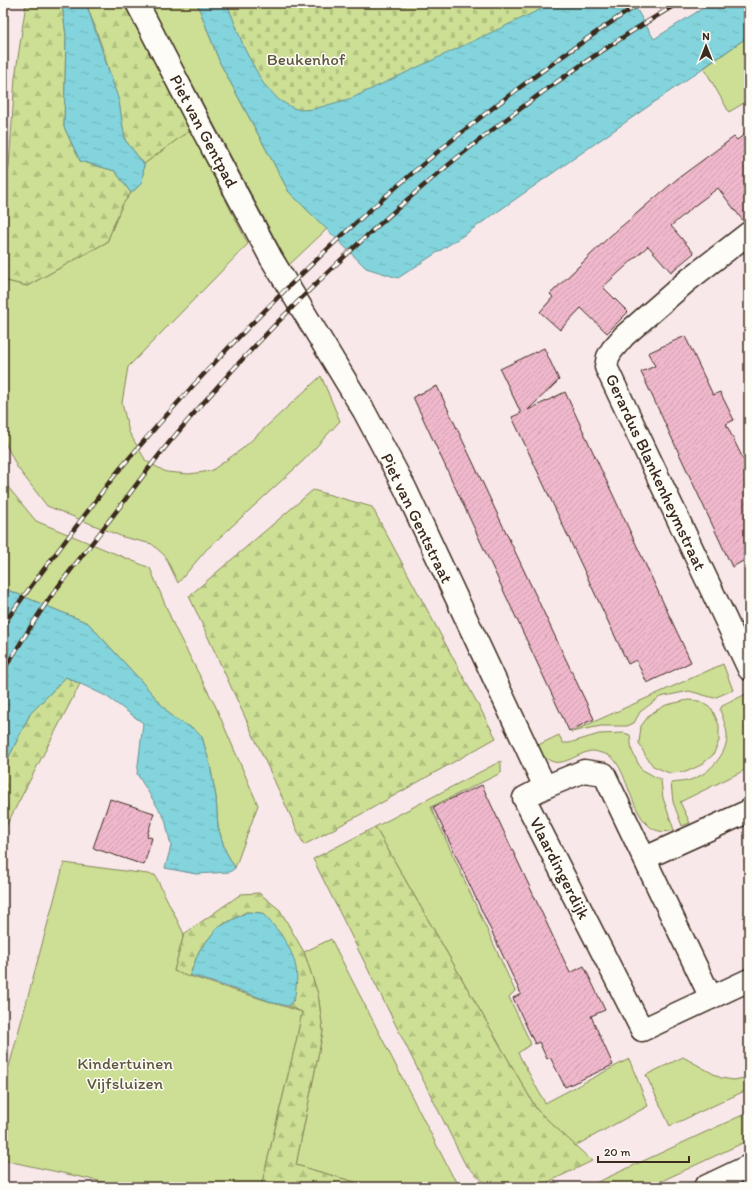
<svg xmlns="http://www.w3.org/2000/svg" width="752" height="1190" font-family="Itim,sans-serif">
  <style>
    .green { fill: #ccdf94; stroke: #848459 }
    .forest { fill: url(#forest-firs); stroke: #848459 }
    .cemetery { fill: url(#cemetery-stones); stroke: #848459 }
    .water { fill: url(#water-ripples); stroke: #669090 }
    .building { fill: url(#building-hatch); stroke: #3b2a1e }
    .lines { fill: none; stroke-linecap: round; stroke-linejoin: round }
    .street-casing { stroke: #3b2a1e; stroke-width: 25 }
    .secondary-casing { stroke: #3b2a1e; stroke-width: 25 }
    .street { stroke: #fdfcf7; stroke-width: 22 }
    .secondary { stroke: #fdfcf7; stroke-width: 22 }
    .rail-casing { stroke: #3b2a1e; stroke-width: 4.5 }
    .rail { stroke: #fdfcf7; stroke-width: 3; stroke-dasharray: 9; stroke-linecap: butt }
    .labels { text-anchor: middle; stroke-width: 3; stroke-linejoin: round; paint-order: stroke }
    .park-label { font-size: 17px; fill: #5f573c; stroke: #fdfcf7 }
    .street-label { font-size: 17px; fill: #3b2a1e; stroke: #fdfcf7 }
  </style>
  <defs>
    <pattern id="forest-firs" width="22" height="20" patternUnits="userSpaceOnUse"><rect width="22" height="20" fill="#ccdf94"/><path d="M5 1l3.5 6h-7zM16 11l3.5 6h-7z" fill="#b0c07f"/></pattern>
    <pattern id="cemetery-stones" width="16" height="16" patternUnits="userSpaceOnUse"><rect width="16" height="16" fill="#ccdf94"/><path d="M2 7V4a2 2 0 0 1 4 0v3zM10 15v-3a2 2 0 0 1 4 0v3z" fill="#b0c07f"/></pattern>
    <pattern id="water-ripples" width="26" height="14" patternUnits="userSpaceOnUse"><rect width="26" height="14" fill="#83d4dc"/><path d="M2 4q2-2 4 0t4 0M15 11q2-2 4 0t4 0" fill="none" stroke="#72b6bc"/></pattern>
    <pattern id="building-hatch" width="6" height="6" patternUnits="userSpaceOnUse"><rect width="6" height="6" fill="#f0b8cc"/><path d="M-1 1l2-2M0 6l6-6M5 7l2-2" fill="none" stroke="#cf9eaf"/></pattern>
  </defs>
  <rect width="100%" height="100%" fill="#f9e8ea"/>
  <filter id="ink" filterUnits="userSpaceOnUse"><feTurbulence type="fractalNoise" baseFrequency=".025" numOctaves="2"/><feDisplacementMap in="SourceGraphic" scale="8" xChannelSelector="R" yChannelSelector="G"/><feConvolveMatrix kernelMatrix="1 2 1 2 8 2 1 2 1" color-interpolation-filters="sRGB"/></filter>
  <g filter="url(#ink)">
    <!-- green -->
    <g class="green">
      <path d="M149 3H197L220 63 289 192 327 229 289 265Z"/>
      <path d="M749 36V100L729 112 704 68Z"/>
      <path d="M190 130 248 244 128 367 122 403 129 432 146 461 166 472 189 474 211 471 242 449 321 376 340 421 303 461 206 550 178 583 165 556 152 544 123 537 47 506 17 467 3 438V280L27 286 107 242 122 205 131 193 142 183 144 164Z"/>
      <path d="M3 481 36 521 150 568 175 628 215 705 258 805 235 868 225 850 218 827 216 797 210 765 202 737 194 729 173 718 142 682 88 623 3 588Z"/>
      <path d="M723 664 733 690 714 698 689 691 660 697 640 712 634 723 627 726H601L571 732Z"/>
      <path d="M746 694 749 700V768L680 802 690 823 682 826 673 802 671 783C678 782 687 782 693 779 709 773 724 757 727 740 728 730 723 719 720 710L722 706Z"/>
      <path d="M688 700 699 701 712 709 719 725V741L713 755 701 765 686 772 669 773 653 766 645 755 639 743 641 726 650 714 666 705Z"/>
      <path d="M624 733 630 735 632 751 641 769 661 780 663 798 674 830C636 842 632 784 616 762 613 757 607 754 601 753 598 752 595 751 592 751 579 752 564 767 551 761 544 758 540 752 536 746L559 735 563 743H569L599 734Z"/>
      <path d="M501 761V773L431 807 515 991 509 997 531 1044 518 1053 545 1103 629 1059 648 1106 575 1146 537 1110 375 827Z"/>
      <path d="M64 863 155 875 184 934 174 971 302 1012 296 1042 261 1187H126L3 1160V1089Z"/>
      <path d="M331 939 453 1177 463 1187H372L296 1165 323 1031 318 994 304 952Z"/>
      <path d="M683 1057 721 1078 734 1080 749 1077V1089L670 1126 646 1075Z"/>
      <path d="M749 1112V1140L649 1187H587Z"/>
    </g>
    <!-- forest -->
    <g class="forest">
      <path d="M26 3H62L66 36 64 127 80 161 115 171 131 193 122 205 107 242 27 286 3 280V189L9 166 15 78Z"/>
      <path d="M86 3H123L149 48 190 130 144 164 125 140 119 104 101 44Z"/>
      <path d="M313 490 372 507 496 738 367 811 304 845 189 596Z"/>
      <path d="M66 677 80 684 3 832V769L30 714Z"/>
      <path d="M375 827 537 1110 592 1161 538 1187H489L465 1164 313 859Z"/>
      <path d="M259 893 280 910 304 952 318 994 323 1031 296 1165 372 1187H261L296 1042 302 1012 288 1006 295 999 262 913 246 912 217 928 199 951 189 977 174 971 184 934 241 894Z"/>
    </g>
    <!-- cemetery -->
    <path class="cemetery" d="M222 3H592L277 131Z"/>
    <!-- water -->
    <g class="water">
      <path d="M62 3H86L119 101 125 140 144 164 142 183 131 193 115 171 80 161 64 127 66 36Z"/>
      <path d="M197 3H227L245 50 263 83 279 100 293 108 301 110 314 109 352 98 554 3H633L654 39 711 3H749V36L467 233 398 278 366 268 289 192 220 63Z"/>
      <path d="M3 588 88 623 142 682 173 718 194 729 202 737 210 765 216 797 218 827 225 850 235 868 230 872 196 874 165 868 171 846 165 819 137 774 143 723 106 696 66 677 30 714 3 769Z"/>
      <path d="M247 912 262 913C282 933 301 958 296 987 295 997 295 999 288 1006L274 1003 253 995 190 975 199 951 217 928Z"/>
    </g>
    <!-- building -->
    <g class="building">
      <path d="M749 131V221L744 222 718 188 694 206 671 226 694 253 671 272 648 246 603 287 628 312 607 333 581 308 560 330 540 312 553 297 550 294 609 237 677 179 734 137 737 140Z"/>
      <path d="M685 336 713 395 720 392 734 420 726 424 749 471V558L732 567 641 372 655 366 648 353Z"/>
      <path d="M544 348 559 380 528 410 565 392 691 662 647 683 636 660 628 664 512 417 521 413 500 369Z"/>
      <path d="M437 386 594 719 569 731 413 397Z"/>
      <path d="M482 785 570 973 584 966 605 1010 591 1016 613 1065 565 1087 550 1057 547 1059 539 1042 535 1044 513 998 521 994 433 807Z"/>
      <path d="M110 799 154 813 147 836 152 838 144 865 93 848Z"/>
    </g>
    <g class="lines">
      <defs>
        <g id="street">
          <path d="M137 3 199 123 271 258 364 411 405 488 545 787"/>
          <path d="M749 233 687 281 624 336 612 350 608 357 606 367 749 669"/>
          <path d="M645 858 749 811"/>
          <path d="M711 998 604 774 584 771 545 787 524 798 642 1030 749 980"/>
        </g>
        <path id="secondary" d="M705 1187 749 1166"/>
      </defs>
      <!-- street casing -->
      <use href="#street" class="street-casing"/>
      <!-- secondary casing -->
      <use href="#secondary" class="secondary-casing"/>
      <!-- street -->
      <use href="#street" class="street"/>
      <!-- secondary -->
      <use href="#secondary" class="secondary"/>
      <defs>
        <g id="rail">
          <path d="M3 625C28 589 55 555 81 520 96 501 109 481 125 463 243 324 373 197 519 88 558 59 599 29 641 3"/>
          <path d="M3 671C18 648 31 625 47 602 66 575 88 549 108 522 130 494 150 465 173 438 314 270 489 115 678 3"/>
        </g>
      </defs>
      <!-- rail casing -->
      <use href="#rail" class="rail-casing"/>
      <!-- rail -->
      <use href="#rail" class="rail"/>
    </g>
  </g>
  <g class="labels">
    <!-- park labels -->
    <g class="park-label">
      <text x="306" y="65">Beukenhof</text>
      <text x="125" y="1069">Kindertuinen<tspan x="125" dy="20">Vijfsluizen</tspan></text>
    </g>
    <!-- street labels -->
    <g class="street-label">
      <text transform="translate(204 131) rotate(62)" y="6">Piet van Gentpad</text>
      <text transform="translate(656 472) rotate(65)" y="6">Gerardus Blankenheymstraat</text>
      <text transform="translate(417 518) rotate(64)" y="6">Piet van Gentstraat</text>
      <text transform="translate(560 868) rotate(63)" y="6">Vlaardingerdijk</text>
    </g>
  </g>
  <!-- margin -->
  <rect width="752" height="1190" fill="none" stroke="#fdfcf7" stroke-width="16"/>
  <rect x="8" y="8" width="736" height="1174" fill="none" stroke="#3b2a1e" stroke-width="1.5" filter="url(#ink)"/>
  <!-- north arrow -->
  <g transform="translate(706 46)" stroke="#fdfcf7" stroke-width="3" paint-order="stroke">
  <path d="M0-3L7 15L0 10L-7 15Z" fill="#3b2a1e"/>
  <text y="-6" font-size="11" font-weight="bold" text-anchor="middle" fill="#3b2a1e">N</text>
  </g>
  <!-- scale -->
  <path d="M598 1156v6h91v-6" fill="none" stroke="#3b2a1e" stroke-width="2"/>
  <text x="604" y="1156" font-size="12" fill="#3b2a1e" stroke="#fdfcf7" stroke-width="3" paint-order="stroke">20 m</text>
</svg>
